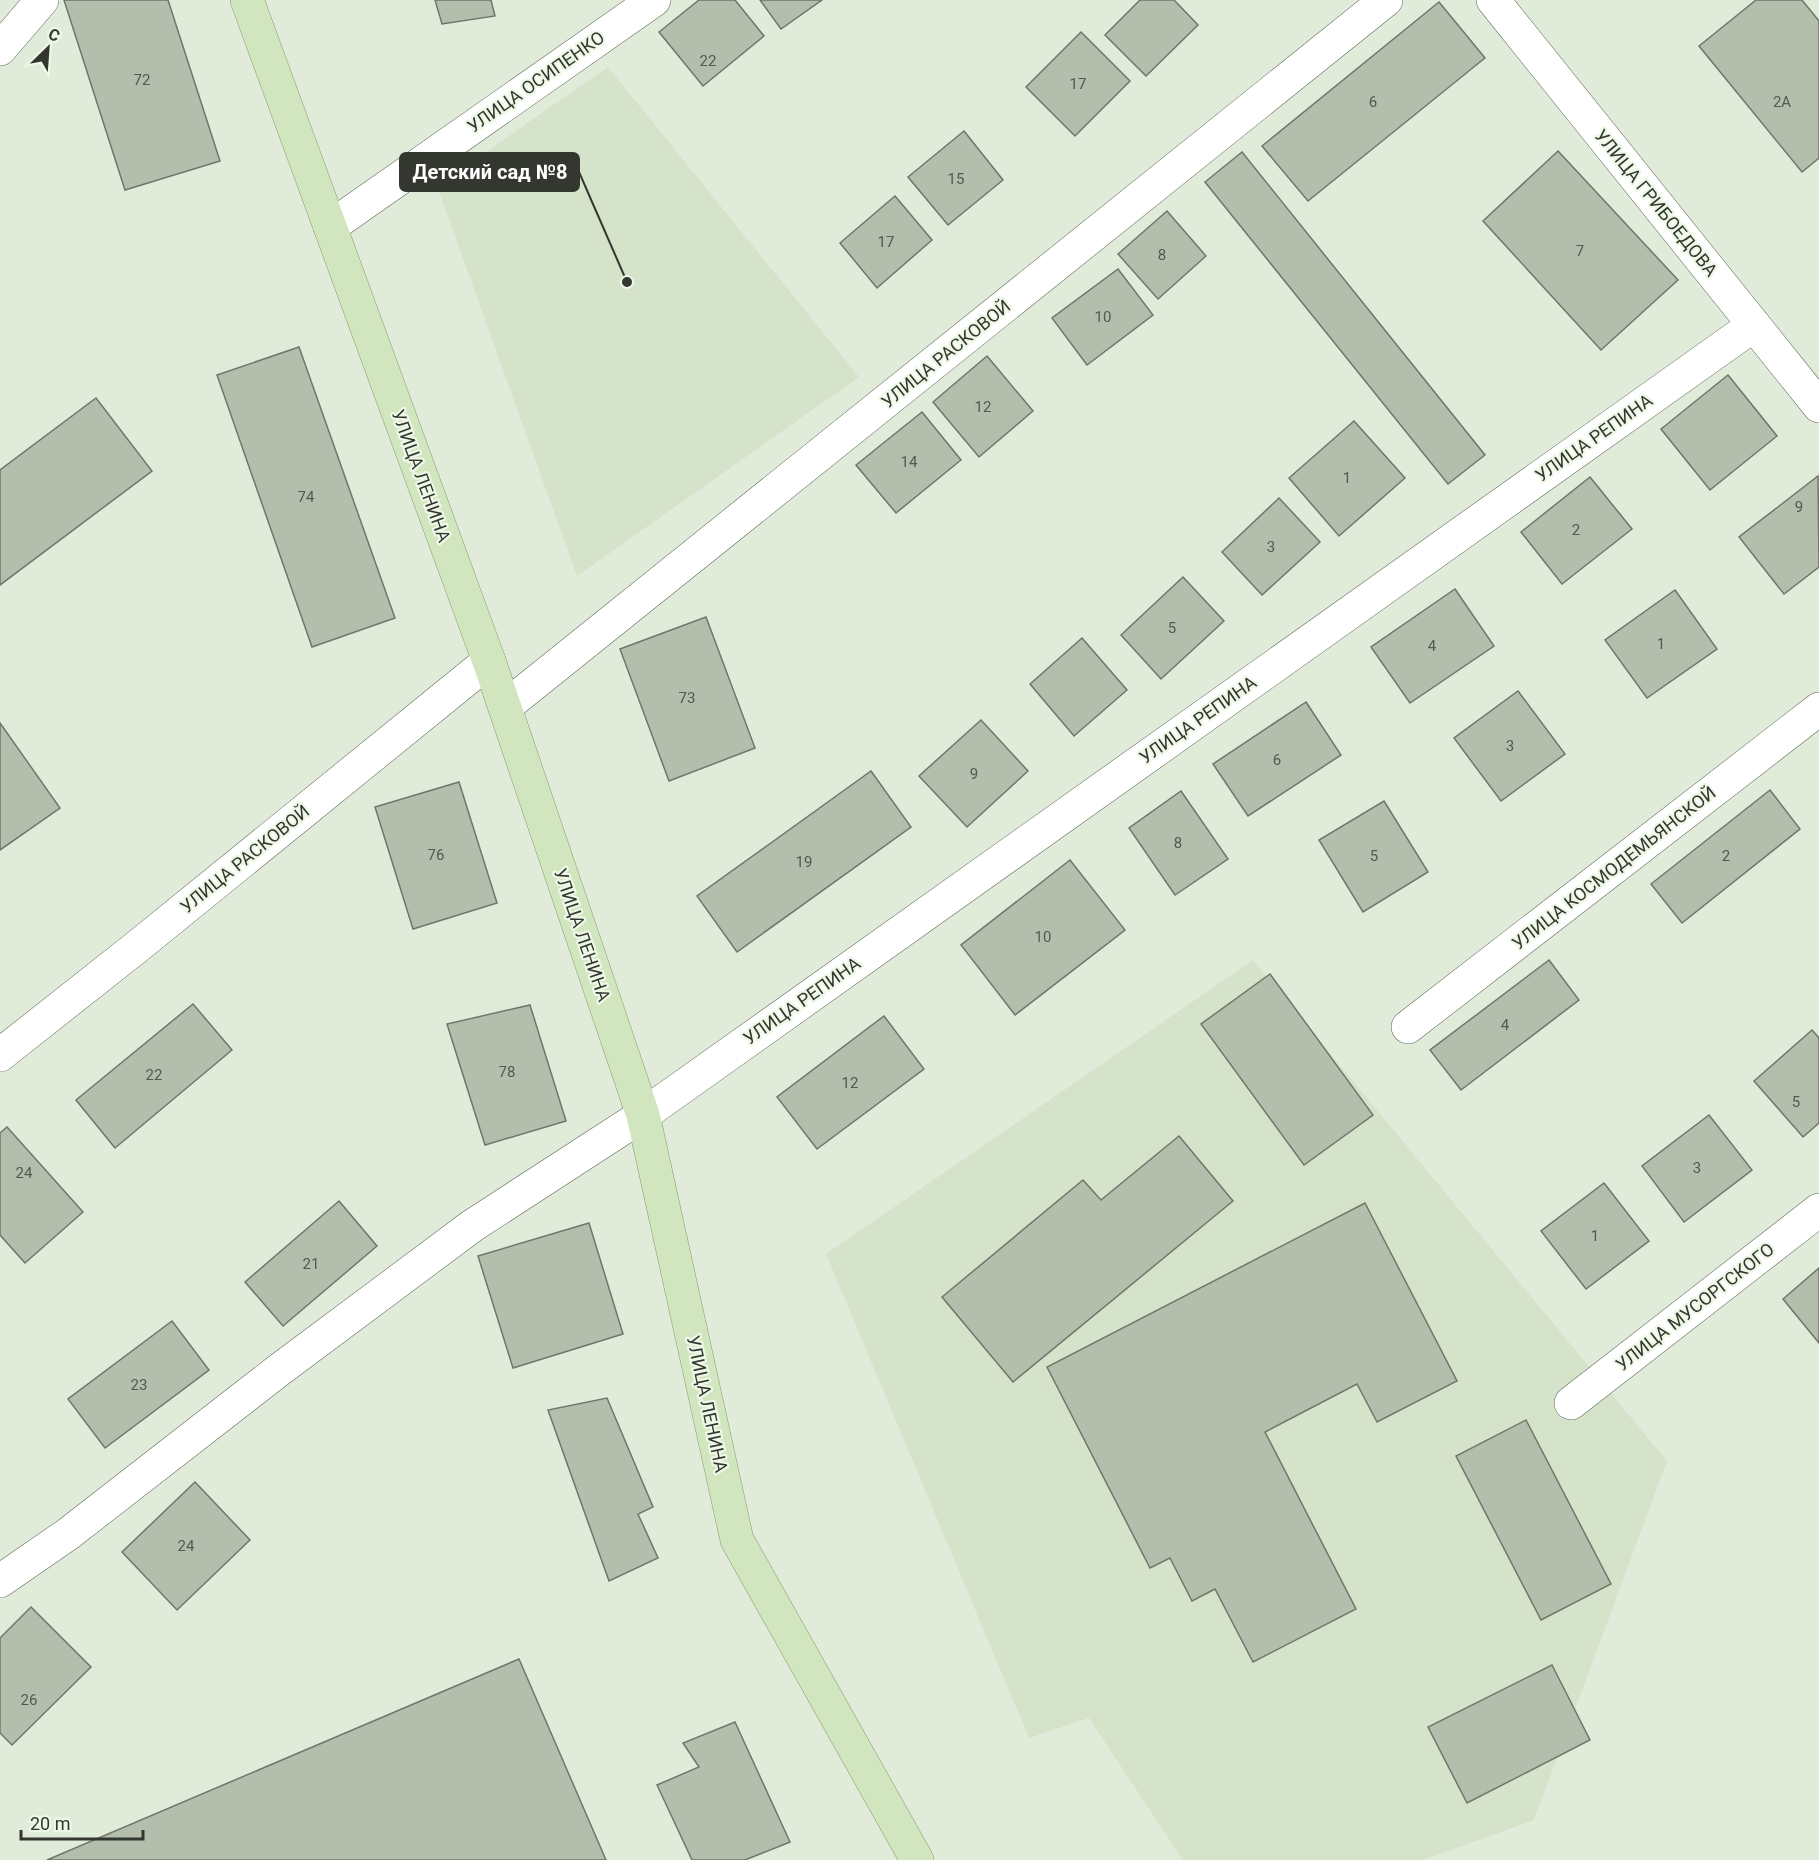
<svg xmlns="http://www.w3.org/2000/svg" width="1819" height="1860" font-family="Roboto,sans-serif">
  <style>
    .built { fill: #d5e3ca }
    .building { fill: #b4beac; stroke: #6f7868; stroke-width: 1.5 }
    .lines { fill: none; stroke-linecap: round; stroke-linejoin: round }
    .minor-casing { stroke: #606959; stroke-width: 34 }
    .major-casing { stroke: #869d70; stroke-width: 34 }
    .minor { stroke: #fff; stroke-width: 33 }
    .major { stroke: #d1e5be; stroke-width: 33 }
    .labels { text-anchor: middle; stroke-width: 4.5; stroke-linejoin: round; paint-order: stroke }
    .number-label { font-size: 15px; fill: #53594f }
    .street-label { font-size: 18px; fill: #333730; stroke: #eef8e6 }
    .leader { fill: none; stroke: #333730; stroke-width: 2 }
    .callout-dot { fill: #333730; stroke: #eef8e6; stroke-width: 2 }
    .callout { fill: #333730; stroke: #333730; stroke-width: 2 }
    .callout-label { font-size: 20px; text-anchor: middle; font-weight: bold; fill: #fff }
  </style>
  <rect width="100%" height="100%" fill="#e1ebd9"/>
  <!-- built -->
  <g class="built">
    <path d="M608 67 859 377 577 576 437 186Z"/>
    <path d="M1253 960 1667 1461 1534 1820 1423 1860H1183L1089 1718 1029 1738 826 1254Z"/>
  </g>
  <!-- building -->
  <g class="building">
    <path d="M64 0H168L220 161 125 190Z"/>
    <path d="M435 0H491L495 16 442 24Z"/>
    <path d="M699 0H735L764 36 703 86 659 32Z"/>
    <path d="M760 0H822L781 29Z"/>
    <path d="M1140 0H1174L1198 25 1146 76 1105 35Z"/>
    <path d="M1756 0H1802L1819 21V158L1802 172 1699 46Z"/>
    <path d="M1439 2 1485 58 1308 201 1262 146Z"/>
    <path d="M1081 32 1130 81 1075 136 1026 87Z"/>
    <path d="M964 131 1003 180 948 225 908 177Z"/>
    <path d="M1558 151 1678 280 1601 350 1483 221Z"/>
    <path d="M1242 152 1485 455 1448 484 1205 182Z"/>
    <path d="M895 196 932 240 877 288 840 243Z"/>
    <path d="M1167 211 1206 256 1158 299 1118 254Z"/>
    <path d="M1118 269 1153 315 1087 365 1052 318Z"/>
    <path d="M299 347 395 618 312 647 217 375Z"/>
    <path d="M987 356 1033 411 979 457 933 402Z"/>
    <path d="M1728 375 1777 436 1710 490 1661 429Z"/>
    <path d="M96 398 152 471 0 585V470Z"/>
    <path d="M922 412 961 460 896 513 856 465Z"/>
    <path d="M1354 421 1405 478 1339 536 1289 478Z"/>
    <path d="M1818 476 1819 567 1784 594 1739 537Z"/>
    <path d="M1590 477 1632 529 1562 584 1521 532Z"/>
    <path d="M1279 498 1320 542 1262 595 1222 552Z"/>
    <path d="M1183 577 1224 621 1161 679 1121 635Z"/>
    <path d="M1455 589 1494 646 1410 703 1371 647Z"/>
    <path d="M1675 590 1717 649 1647 698 1605 640Z"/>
    <path d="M706 617 755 748 669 781 620 649Z"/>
    <path d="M1082 638 1127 690 1074 736 1030 684Z"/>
    <path d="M1518 691 1565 754 1501 801 1454 738Z"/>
    <path d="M1306 702 1341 755 1248 816 1213 764Z"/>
    <path d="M981 720 1028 771 967 827 919 776Z"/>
    <path d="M0 723 60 808 0 850Z"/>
    <path d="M871 771 911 827 737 952 697 896Z"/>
    <path d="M459 782 497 903 413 929 375 807Z"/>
    <path d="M1770 790 1800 829 1682 923 1651 884Z"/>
    <path d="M1181 791 1228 859 1175 895 1129 828Z"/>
    <path d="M1384 801 1428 872 1363 912 1319 840Z"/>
    <path d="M1070 860 1125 930 1015 1015 961 945Z"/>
    <path d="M1549 960 1579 1000 1461 1090 1430 1050Z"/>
    <path d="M1270 974 1373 1115 1304 1165 1201 1024Z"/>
    <path d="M193 1004 232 1050 115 1148 76 1100Z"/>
    <path d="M530 1005 566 1121 485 1145 447 1024Z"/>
    <path d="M884 1016 924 1069 817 1149 777 1097Z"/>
    <path d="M1812 1030 1819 1038V1123L1803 1137 1754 1081Z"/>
    <path d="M1709 1115 1752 1170 1684 1222 1642 1166Z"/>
    <path d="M7 1127 83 1212 25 1263 0 1235V1133Z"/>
    <path d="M1179 1136 1233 1201 1013 1382 942 1297 1083 1180 1101 1200Z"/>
    <path d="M1604 1183 1649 1241 1586 1289 1541 1231Z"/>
    <path d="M339 1201 377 1246 283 1326 245 1282Z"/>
    <path d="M1365 1203 1457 1381 1377 1422 1357 1384 1265 1432 1356 1609 1253 1662 1215 1589 1192 1601 1170 1558 1150 1568 1047 1367Z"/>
    <path d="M589 1223 623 1334 513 1368 478 1256Z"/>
    <path d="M1819 1268V1343L1783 1299Z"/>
    <path d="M172 1321 209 1370 105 1448 68 1399Z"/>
    <path d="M607 1398 653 1507 638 1514 658 1558 609 1581 548 1410Z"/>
    <path d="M1526 1420 1611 1584 1541 1620 1456 1456Z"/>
    <path d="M195 1482 250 1540 177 1610 122 1552Z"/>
    <path d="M31 1607 91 1667 12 1745 0 1733V1638Z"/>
    <path d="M519 1659 606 1860H47Z"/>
    <path d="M1552 1665 1590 1740 1467 1803 1428 1727Z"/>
    <path d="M735 1722 790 1842 745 1860H692L657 1785 699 1767 683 1743Z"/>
  </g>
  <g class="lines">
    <defs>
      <g id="minor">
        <path d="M1493 0 1819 406"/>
        <path d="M0 49 42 0"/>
        <path d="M330 227 654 0"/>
        <path d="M505 707 1386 0"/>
        <path d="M1408 1027 1819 709"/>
        <path d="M0 1055 138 946 489 661"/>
        <path d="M1571 1403 1819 1210"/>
        <path d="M0 1581 68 1534 279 1370 472 1226 643 1115 1754 325"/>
      </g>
      <path id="major" d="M247 0 489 661 643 1115 737 1540 917 1860"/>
    </defs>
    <!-- minor casing -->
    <use href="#minor" class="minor-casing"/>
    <!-- major casing -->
    <use href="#major" class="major-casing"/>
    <!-- minor -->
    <use href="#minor" class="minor"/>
    <!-- major -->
    <use href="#major" class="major"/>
  </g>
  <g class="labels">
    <!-- number labels -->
    <g class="number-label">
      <text x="708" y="66">22</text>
      <text x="142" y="85">72</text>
      <text x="1078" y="89">17</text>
      <text x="1373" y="107">6</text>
      <text x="1782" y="107">2А</text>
      <text x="956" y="184">15</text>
      <text x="886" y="247">17</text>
      <text x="1580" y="256">7</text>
      <text x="1162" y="260">8</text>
      <text x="1103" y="322">10</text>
      <text x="983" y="412">12</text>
      <text x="909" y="467">14</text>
      <text x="1347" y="483">1</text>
      <text x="306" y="502">74</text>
      <text x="1799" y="512">9</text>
      <text x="1576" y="535">2</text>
      <text x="1271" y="552">3</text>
      <text x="1172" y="633">5</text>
      <text x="1661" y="649">1</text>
      <text x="1432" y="651">4</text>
      <text x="687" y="703">73</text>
      <text x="1510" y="751">3</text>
      <text x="1277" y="765">6</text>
      <text x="974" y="779">9</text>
      <text x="1178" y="848">8</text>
      <text x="436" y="860">76</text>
      <text x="1374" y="861">5</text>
      <text x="1726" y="861">2</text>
      <text x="804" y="867">19</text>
      <text x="1043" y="942">10</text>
      <text x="1505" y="1030">4</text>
      <text x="507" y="1077">78</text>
      <text x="154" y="1080">22</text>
      <text x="850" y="1088">12</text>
      <text x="1796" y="1107">5</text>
      <text x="1697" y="1173">3</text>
      <text x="24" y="1178">24</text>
      <text x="1595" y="1241">1</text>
      <text x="311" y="1269">21</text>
      <text x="139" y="1390">23</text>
      <text x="186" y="1551">24</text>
      <text x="29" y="1705">26</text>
    </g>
    <!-- street labels -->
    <g class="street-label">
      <text transform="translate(536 82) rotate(-35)" y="6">УЛИЦА ОСИПЕНКО</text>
      <text transform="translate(1656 203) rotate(51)" y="6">УЛИЦА ГРИБОЕДОВА</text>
      <text transform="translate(946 354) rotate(-39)" y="6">УЛИЦА РАСКОВОЙ</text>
      <text transform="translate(1594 438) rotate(-35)" y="6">УЛИЦА РЕПИНА</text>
      <text transform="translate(421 476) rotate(70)" y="6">УЛИЦА ЛЕНИНА</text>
      <text transform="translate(1198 720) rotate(-35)" y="6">УЛИЦА РЕПИНА</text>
      <text transform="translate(245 859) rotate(-39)" y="6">УЛИЦА РАСКОВОЙ</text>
      <text transform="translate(1614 868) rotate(-38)" y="6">УЛИЦА КОСМОДЕМЬЯНСКОЙ</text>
      <text transform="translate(582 935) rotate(71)" y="6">УЛИЦА ЛЕНИНА</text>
      <text transform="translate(802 1001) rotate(-35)" y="6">УЛИЦА РЕПИНА</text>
      <text transform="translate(1695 1307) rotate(-38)" y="6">УЛИЦА МУСОРГСКОГО</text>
      <text transform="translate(707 1404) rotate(78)" y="6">УЛИЦА ЛЕНИНА</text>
    </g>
  </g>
  <!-- callouts -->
  <path class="leader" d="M627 282L579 172"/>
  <circle class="callout-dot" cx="627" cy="282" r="6"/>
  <rect class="callout" x="400" y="153" width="179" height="38" rx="6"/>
  <g class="callout-label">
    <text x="490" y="179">Детский сад №8</text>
  </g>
  <!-- north arrow -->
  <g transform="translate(48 48) rotate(25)" stroke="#eef8e6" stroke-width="4.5" paint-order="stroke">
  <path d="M0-4.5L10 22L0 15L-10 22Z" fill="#333730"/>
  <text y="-9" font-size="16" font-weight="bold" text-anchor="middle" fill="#333730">С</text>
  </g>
  <!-- scale -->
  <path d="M21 1830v9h122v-9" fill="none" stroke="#333730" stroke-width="3"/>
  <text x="30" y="1830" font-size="18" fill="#333730" stroke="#eef8e6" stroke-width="4.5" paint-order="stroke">20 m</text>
</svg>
